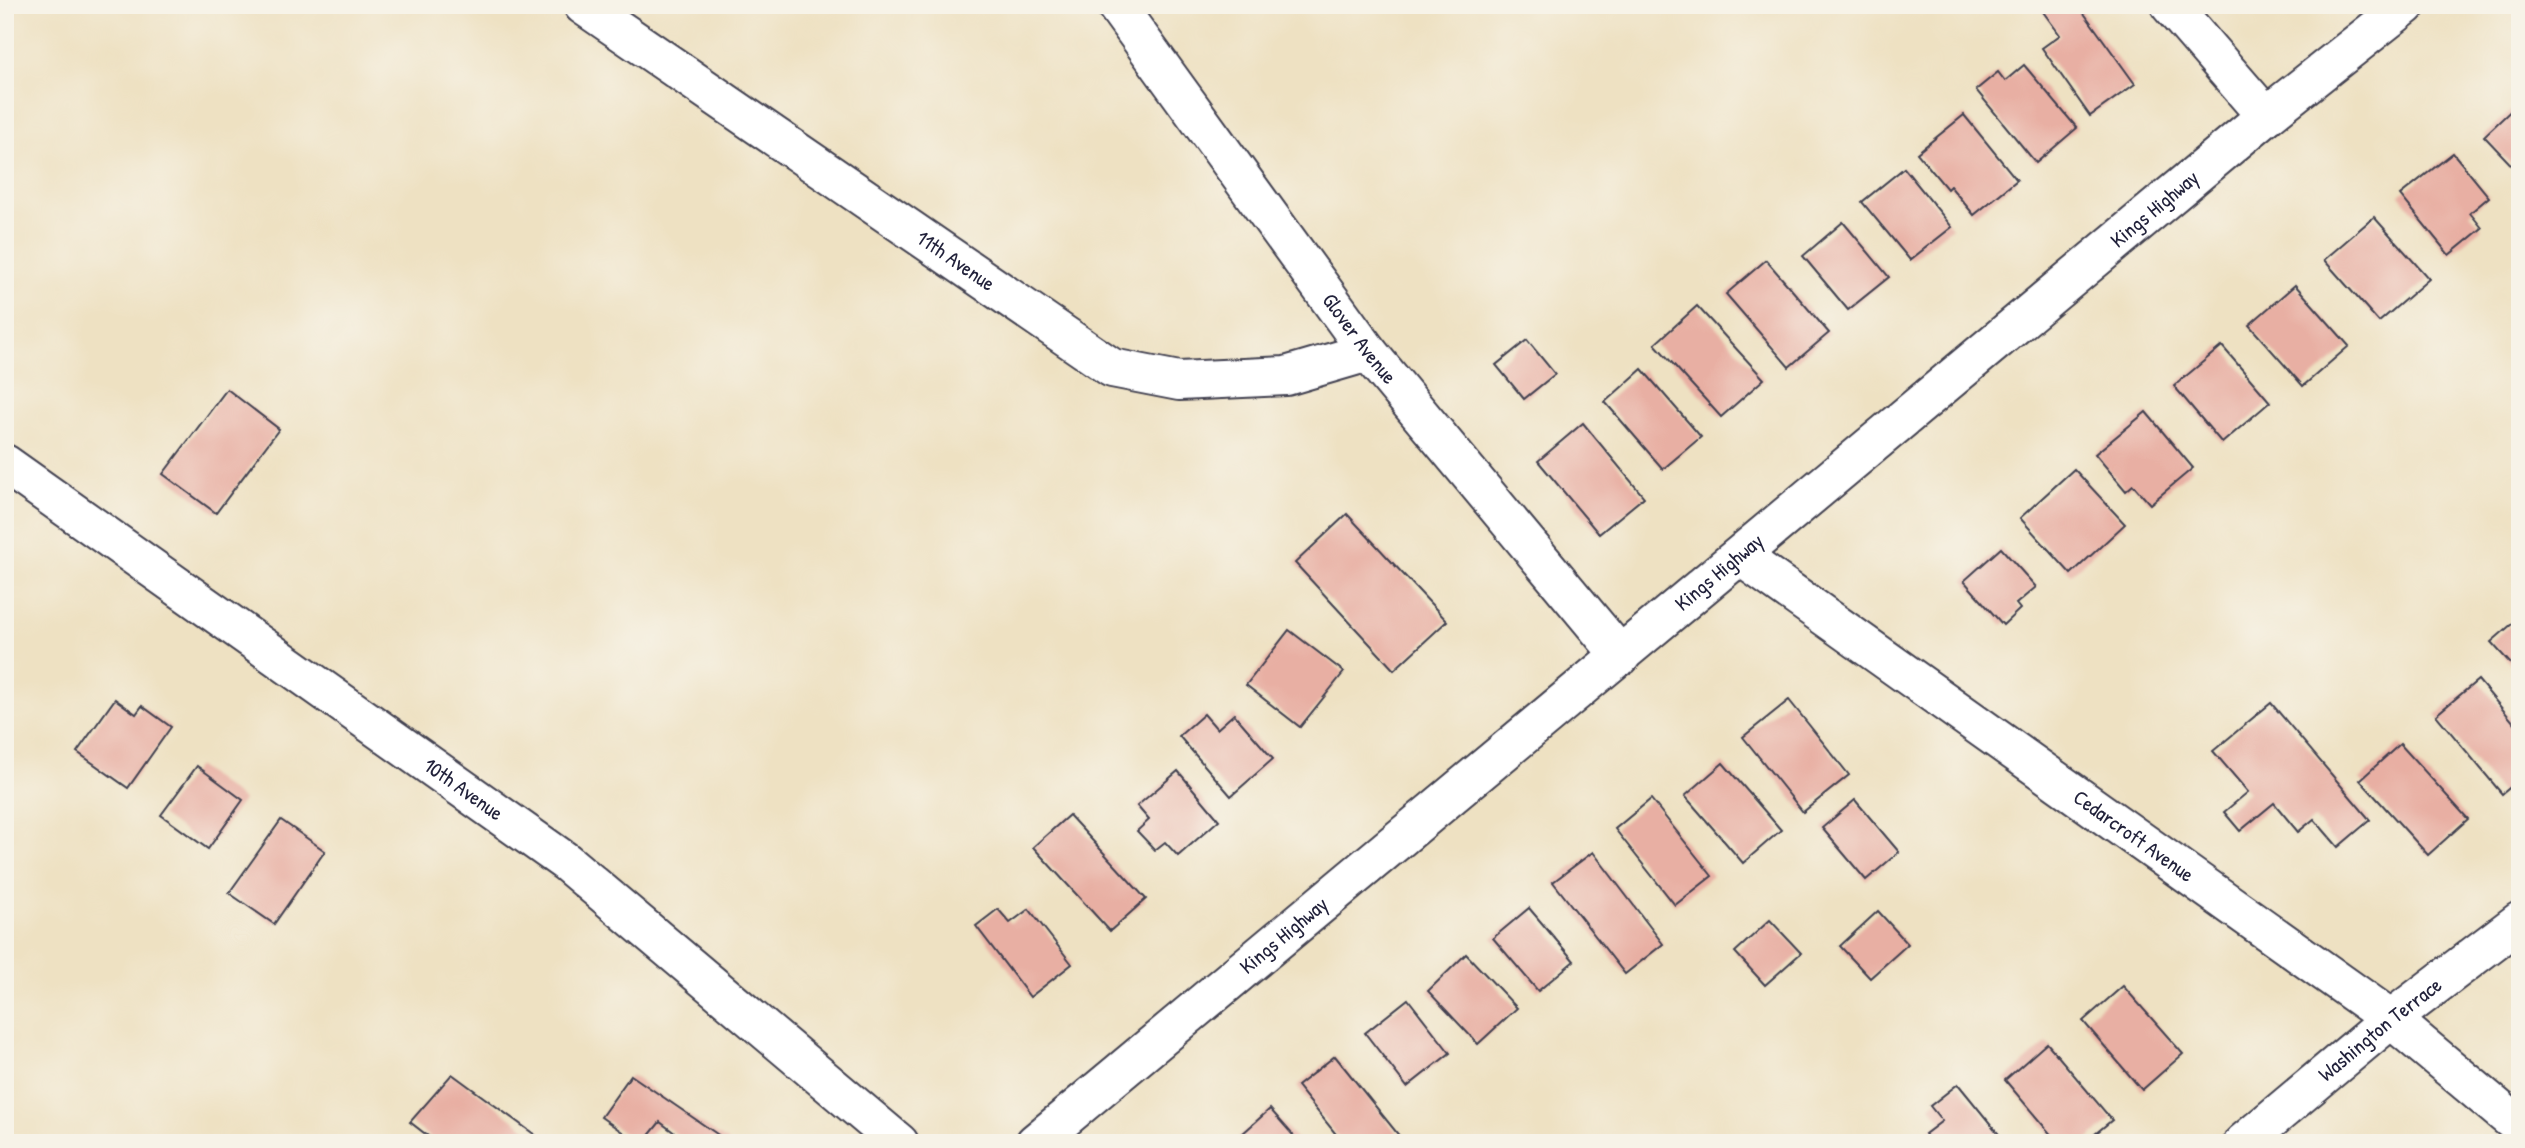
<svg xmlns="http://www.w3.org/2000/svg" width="2525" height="1148" font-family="'Patrick Hand',sans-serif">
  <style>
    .building { fill: #e8afa3 }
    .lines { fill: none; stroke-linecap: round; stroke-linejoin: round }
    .minor-casing { stroke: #413f4f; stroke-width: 42 }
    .major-casing { stroke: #413f4f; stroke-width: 42 }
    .minor { stroke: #fff; stroke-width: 38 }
    .major { stroke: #fff; stroke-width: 38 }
    .labels { text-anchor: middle; stroke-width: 5; stroke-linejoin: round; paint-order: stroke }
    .street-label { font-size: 21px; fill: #22223b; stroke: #f7f3e8 }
  </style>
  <rect width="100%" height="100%" fill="#f7f3e8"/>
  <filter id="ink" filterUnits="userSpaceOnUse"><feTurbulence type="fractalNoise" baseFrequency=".0143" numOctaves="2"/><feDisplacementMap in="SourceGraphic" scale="14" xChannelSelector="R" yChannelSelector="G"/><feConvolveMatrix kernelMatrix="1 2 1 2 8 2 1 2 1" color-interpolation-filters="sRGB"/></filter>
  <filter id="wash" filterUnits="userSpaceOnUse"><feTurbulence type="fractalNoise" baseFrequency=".00686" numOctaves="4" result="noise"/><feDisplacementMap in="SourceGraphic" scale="28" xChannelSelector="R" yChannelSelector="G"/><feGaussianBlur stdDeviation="1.57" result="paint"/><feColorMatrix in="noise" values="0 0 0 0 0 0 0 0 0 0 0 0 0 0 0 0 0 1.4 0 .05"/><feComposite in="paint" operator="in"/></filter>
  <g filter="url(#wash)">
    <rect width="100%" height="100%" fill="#eee1c2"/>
    <g id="blocks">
      <!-- building -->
      <g class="building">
        <path d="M2047 5H2078L2135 84 2090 116 2042 48 2060 35 2041 9Z"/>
        <path d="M2024 65 2077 128 2036 163 1976 90 1998 72 2005 81Z"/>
        <path d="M2520 102V174L2484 136Z"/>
        <path d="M1964 115 2017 180 1974 215 1950 186 1947 189 1917 153Z"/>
        <path d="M2453 153 2489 197 2470 213 2482 228 2449 255 2400 195Z"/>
        <path d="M1904 168 1952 227 1910 260 1862 202Z"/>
        <path d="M2374 217 2429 279 2379 322 2324 260Z"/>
        <path d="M1843 222 1889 277 1848 310 1803 256Z"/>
        <path d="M1766 260 1829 333 1789 367 1726 294Z"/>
        <path d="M2295 285 2349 346 2303 386 2249 325Z"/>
        <path d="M1697 306 1764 379 1721 417 1655 344Z"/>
        <path d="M1527 340 1555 374 1524 399 1496 365Z"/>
        <path d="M2222 346 2270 402 2222 443 2174 386Z"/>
        <path d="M1642 369 1701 437 1663 469 1605 402Z"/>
        <path d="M227 389 279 429 216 513 163 474Z"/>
        <path d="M2146 412 2193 468 2150 504 2133 485 2126 491 2095 454Z"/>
        <path d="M1583 423 1644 497 1599 534 1538 461Z"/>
        <path d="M2074 469 2125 524 2071 574 2020 518Z"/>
        <path d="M1347 514 1447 621 1394 670 1295 563Z"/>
        <path d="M2001 548 2036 587 2016 604 2020 609 2003 625 1964 581Z"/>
        <path d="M2520 617V674L2491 642Z"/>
        <path d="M1289 630 1344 672 1300 727 1246 685Z"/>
        <path d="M2478 680 2520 730V779L2502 794 2436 715Z"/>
        <path d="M115 699 136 714 142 706 171 727 128 788 77 752Z"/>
        <path d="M1789 700 1849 775 1803 812 1743 737Z"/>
        <path d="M2271 703 2370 820 2338 847 2314 819 2298 832 2274 803 2240 831 2224 812 2248 792 2213 751Z"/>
        <path d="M1204 714 1217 729 1234 714 1273 759 1231 796 1179 736Z"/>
        <path d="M2400 744 2468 819 2428 855 2360 780Z"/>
        <path d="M1723 763 1781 830 1743 863 1685 796Z"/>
        <path d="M197 766 243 800 208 849 161 815Z"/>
        <path d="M1178 771 1219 820 1178 856 1165 842 1155 850 1137 831 1149 820 1137 806Z"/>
        <path d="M1651 799 1712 876 1675 905 1615 829Z"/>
        <path d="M1855 800 1899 852 1866 880 1822 828Z"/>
        <path d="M1069 815 1146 899 1110 931 1033 847Z"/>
        <path d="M281 820 325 851 274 924 229 893Z"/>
        <path d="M1593 852 1663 944 1625 974 1553 882Z"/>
        <path d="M1529 908 1574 961 1538 991 1493 938Z"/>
        <path d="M998 909 1010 923 1029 909 1072 964 1030 997 976 926Z"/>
        <path d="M1878 911 1908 944 1870 978 1840 946Z"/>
        <path d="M1770 920 1801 953 1765 985 1735 952Z"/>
        <path d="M1466 954 1517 1008 1478 1044 1428 991Z"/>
        <path d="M2123 986 2183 1054 2142 1090 2083 1021Z"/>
        <path d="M1408 999 1450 1053 1407 1087 1365 1033Z"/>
        <path d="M2047 1043 2112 1120 2084 1143H2058L2005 1080Z"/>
        <path d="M1335 1056 1405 1143H1343L1297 1086Z"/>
        <path d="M452 1074 546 1143H437L410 1122Z"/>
        <path d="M631 1075 730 1143H688L660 1122 643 1143H638L601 1117Z"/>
        <path d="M1958 1084 2006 1143H1932L1925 1134 1942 1121 1930 1106Z"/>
        <path d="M1270 1109 1300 1143H1232Z"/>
      </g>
    </g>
  </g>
  <g filter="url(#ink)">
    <use href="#blocks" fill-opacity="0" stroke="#413f4f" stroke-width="2"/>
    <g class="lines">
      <defs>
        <g id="minor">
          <path id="s1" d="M583 5 1112 368 1179 381 1286 376 1368 352"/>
          <path id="s2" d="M1116 5 1368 352 1621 656"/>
          <path d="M2170 5 2266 116"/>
          <path id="s3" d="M5 464 566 862 899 1143"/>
          <path id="s4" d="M1740 556 2391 1019 2520 1127"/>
          <path id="s5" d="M2243 1143 2391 1019 2520 921"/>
        </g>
        <g id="major">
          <path id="s6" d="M1035 1143 2266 116 2406 5"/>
        </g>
      </defs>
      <!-- minor casing -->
      <use href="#minor" class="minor-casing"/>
      <!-- major casing -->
      <use href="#major" class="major-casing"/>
      <!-- minor -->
      <use href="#minor" class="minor"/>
      <!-- major -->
      <use href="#major" class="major"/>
    </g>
  </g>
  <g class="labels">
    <!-- street labels -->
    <g class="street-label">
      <text dy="7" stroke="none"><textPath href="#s6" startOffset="1458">Kings Highway</textPath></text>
      <text dy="7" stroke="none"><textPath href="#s1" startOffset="452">11th Avenue</textPath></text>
      <text dy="7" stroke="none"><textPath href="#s2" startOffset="413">Glover Avenue</textPath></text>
      <text dy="7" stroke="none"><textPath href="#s6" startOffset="891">Kings Highway</textPath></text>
      <text dy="7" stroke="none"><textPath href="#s3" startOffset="562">10th Avenue</textPath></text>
      <text dy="7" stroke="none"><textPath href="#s4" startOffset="483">Cedarcroft Avenue</textPath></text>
      <text dy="7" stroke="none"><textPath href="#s6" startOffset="324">Kings Highway</textPath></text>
      <text dy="7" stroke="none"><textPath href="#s5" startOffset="178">Washington Terrace</textPath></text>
    </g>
  </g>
  <!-- margin -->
  <rect width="2525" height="1148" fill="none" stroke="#f7f3e8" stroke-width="28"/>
</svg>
